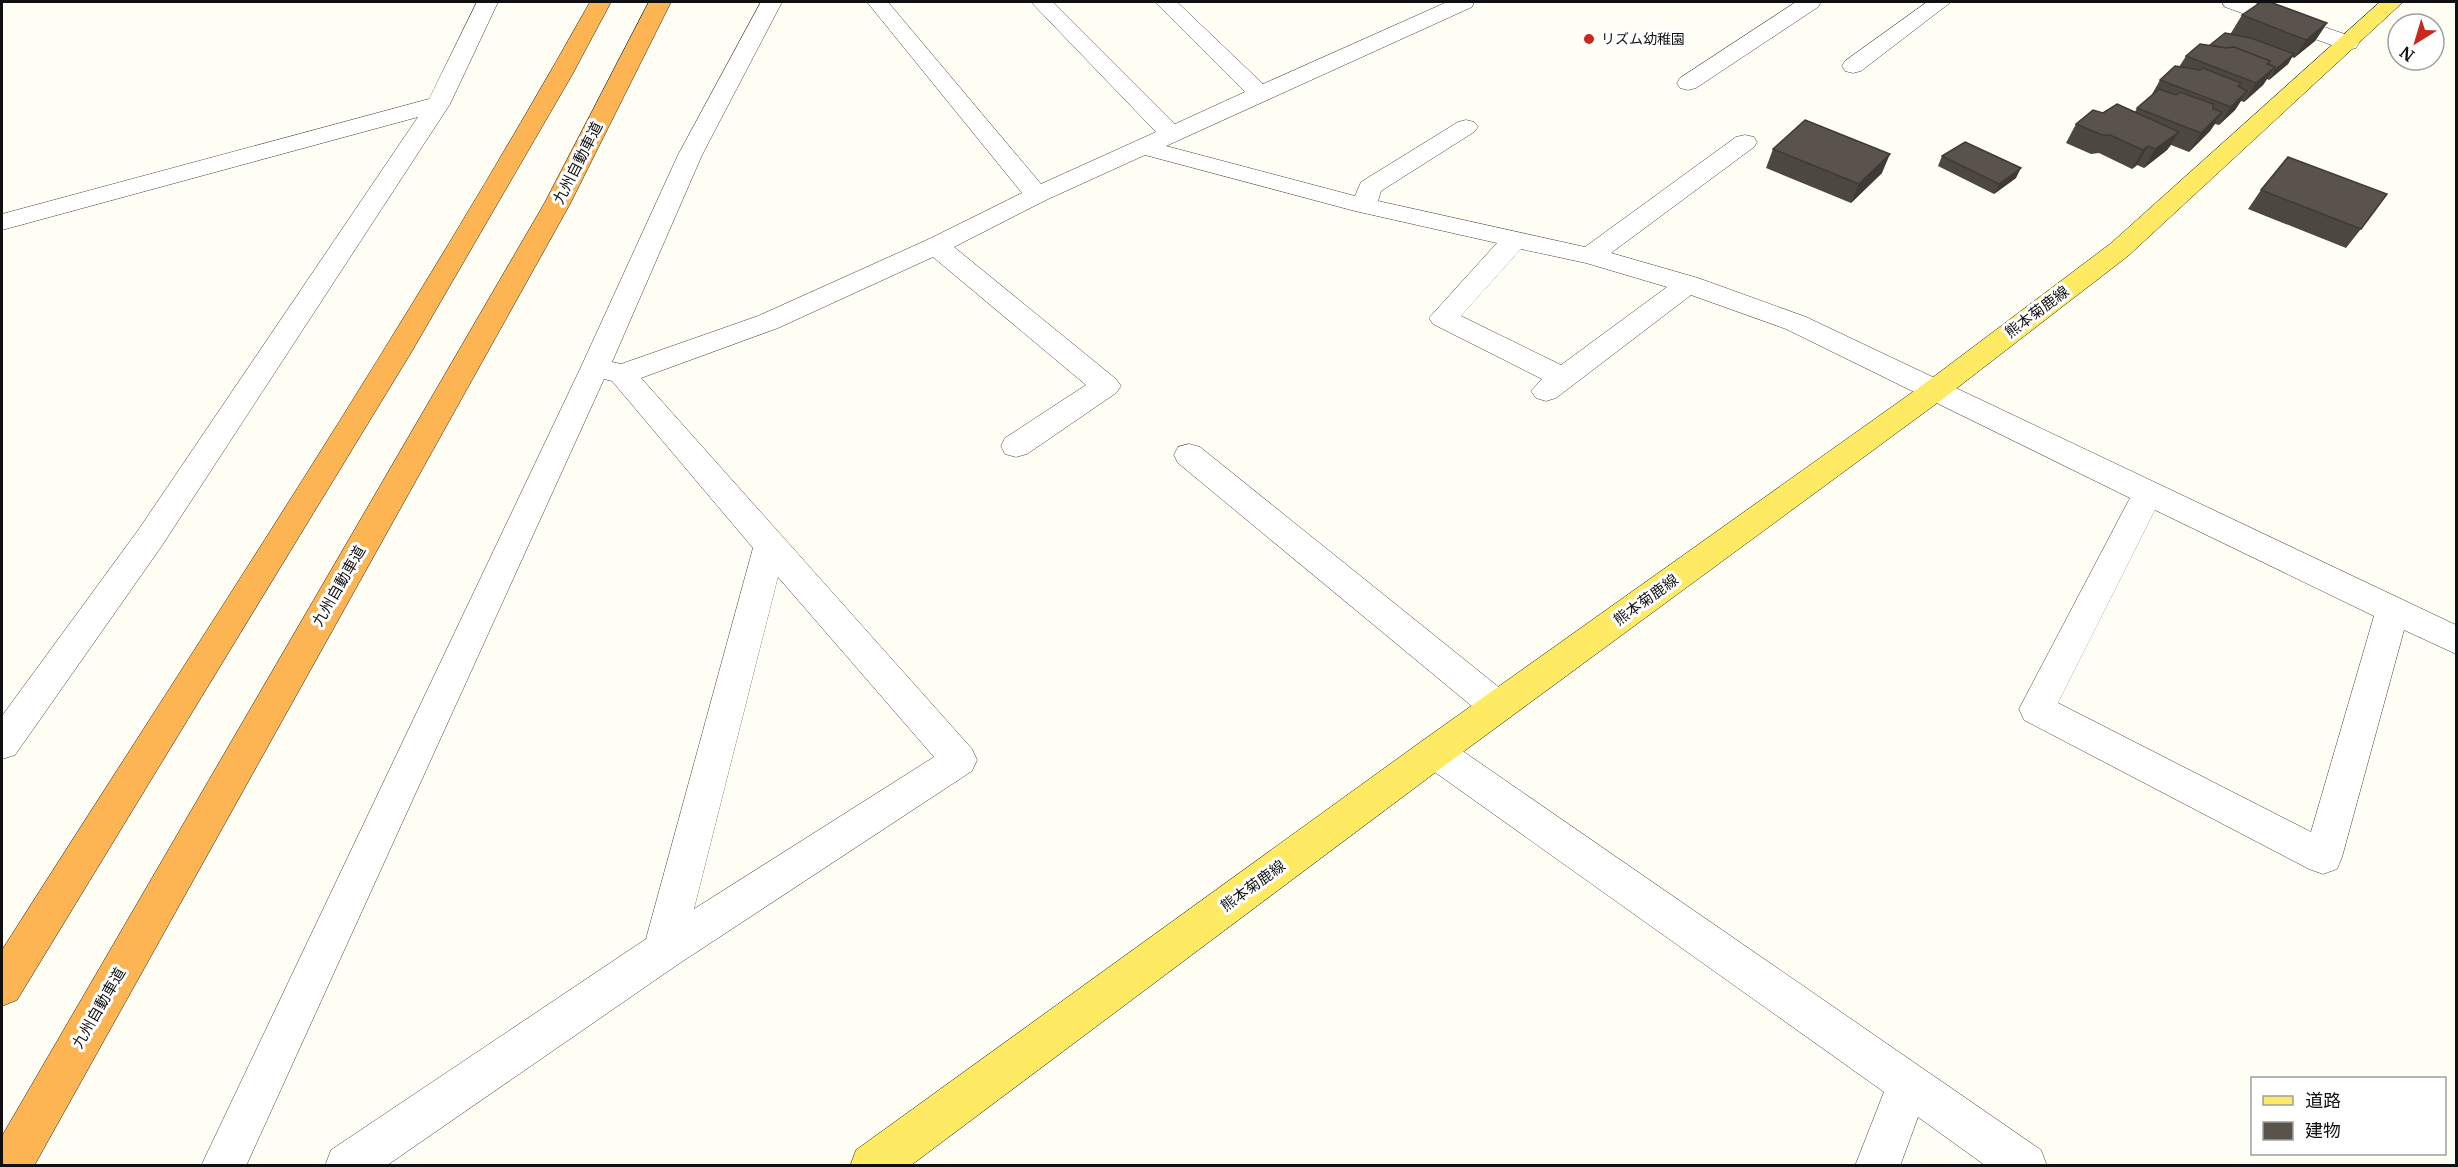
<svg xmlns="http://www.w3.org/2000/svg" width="2458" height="1167" font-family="Merriweather,'Noto Sans JP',serif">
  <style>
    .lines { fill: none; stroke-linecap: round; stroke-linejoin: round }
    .minor-casing { stroke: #434343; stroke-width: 1 }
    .primary-casing { stroke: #212121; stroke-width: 1 }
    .motorway-casing { stroke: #212121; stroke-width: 1 }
    .minor { fill: #fff; fill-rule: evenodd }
    .primary { fill: #ffea64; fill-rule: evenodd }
    .motorway { fill: #fdb453; fill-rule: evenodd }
    .wall { fill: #4d4741 }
    .shaded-wall { fill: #3f3a35 }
    .building { fill: #5a534c; stroke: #3f3a35; stroke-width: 1.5 }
    .poi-dot { fill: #cb281d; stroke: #fff; stroke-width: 2 }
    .labels { text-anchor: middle; stroke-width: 6; stroke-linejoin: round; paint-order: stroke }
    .far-poi-label { font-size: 14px; fill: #101010; stroke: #fff; text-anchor: start }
    .street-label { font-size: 15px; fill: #101010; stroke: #fff }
  </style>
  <rect width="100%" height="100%" fill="#fffef4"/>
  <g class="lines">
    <defs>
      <g id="minor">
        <path d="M477 2H498L450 104 161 547 15 755 2 759V716L139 529 418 117 2 230V214L429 99Z"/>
        <path d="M761 2H782L702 155 612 362 621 364 758 316 927 240 1022 193 867 2H888L1041 184 1156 132 1031 2H1053L1175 124 1245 92 1155 2H1177L1263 84 1447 2H1474L1472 7 1166 146 1355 196 1361 182 1458 122 1466 120 1474 122 1478 127 1474 132 1381 191 1378 201 1585 247 1736 137 1745 135 1754 137 1757 142 1754 147 1611 253 1698 278 1806 317 2456 625V654L2404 630 2342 857 2337 869 2323 874 2309 869 2024 720 2019 709 2130 498 1786 329 1691 295 1556 398 1546 401 1536 398 1531 391 1542 379 1433 324 1429 318 1497 243 1355 211 1145 155 1046 200 954 247 1116 379 1121 386 1116 393 1027 454 1016 457 1005 454 1001 446 1005 438 1086 385 933 257 778 328 641 378 972 749 977 760 972 771 677 965 386 1166H325L331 1150 646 939 753 548 612 381 604 379 246 1166H201L581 367 678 155ZM1521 249 1586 263 1667 287 1561 365 1461 316ZM2155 510 2374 616 2311 832 2058 703ZM778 577 934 757 694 909Z"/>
        <path d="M1796 2H1821L1818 7 1696 88 1688 90 1680 88 1677 83 1680 78Z"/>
        <path d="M1927 2H1951L1861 71 1853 73 1845 71 1842 66 1845 61Z"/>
        <path d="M2222 2H2252L2356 38 2359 43 2356 48 2348 50 2340 48 2225 7Z"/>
        <path d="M1189 444 1200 447 1511 697 1516 707 1511 717 1498 722 1485 717 1178 463 1174 455 1178 447Z"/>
        <path d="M1435 736 1448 741 2041 1150 2047 1166H1986L1918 1117 1900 1166H1855L1884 1092 1422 763 1417 752 1422 741Z"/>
      </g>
      <path id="primary" d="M2380 2H2403L2128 256 1944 398 1448 763 910 1166H850L856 1150 1422 741 1924 384 2110 244Z"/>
      <g id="motorway">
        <path d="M590 2H611L572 75 412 351 17 1000 2 1006V950C202 636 408 326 590 2Z"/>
        <path d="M649 2H671L570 204 34 1166H2V1136L544 204Z"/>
      </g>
    </defs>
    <!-- minor casing -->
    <use href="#minor" class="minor-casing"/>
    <!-- primary casing -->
    <use href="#primary" class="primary-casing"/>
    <!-- motorway casing -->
    <use href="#motorway" class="motorway-casing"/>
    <!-- minor -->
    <use href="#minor" class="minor"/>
    <!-- primary -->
    <use href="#primary" class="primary"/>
    <!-- motorway -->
    <use href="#motorway" class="motorway"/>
  </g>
  <!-- wall -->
  <g class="wall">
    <path d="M2242 15 2327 23 2315 41 2294 58 2292 57 2288 64 2269 80 2267 79 2263 85 2244 102 2241 101 2235 110 2219 125 2215 124 2210 131 2189 152 2171 145 2167 150 2144 168 2137 165 2132 169 2099 153 2091 154 2066 143 2076 124 2135 112 2137 108 2151 96 2160 80 2179 67 2186 56 2210 46 2231 33Z"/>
    <path d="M1773 149 1882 173 1851 203 1766 168Z"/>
    <path d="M1942 156 2016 178 1994 194 1938 166Z"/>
    <path d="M2261 190 2361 229 2346 248 2248 209Z"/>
  </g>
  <!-- shaded-wall -->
  <g class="shaded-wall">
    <path d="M2327 23 2315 41 2294 58 2306 40Z"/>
    <path d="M2294 54 2288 64 2269 80 2275 70Z"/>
    <path d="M2275 67 2263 85 2244 102 2256 83Z"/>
    <path d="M2247 91 2235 110 2219 125 2231 107Z"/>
    <path d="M2222 112 2210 131 2189 152 2201 133Z"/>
    <path d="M2179 132 2167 150 2144 168 2155 149Z"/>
    <path d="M2148 146 2137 165 2132 169 2143 150Z"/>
    <path d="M1890 154 1882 173 1851 203 1859 184Z"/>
    <path d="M2021 168 2016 178 1994 194 1999 184Z"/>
  </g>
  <!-- building -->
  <g class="building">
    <path d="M2261 2H2270L2327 23 2306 40 2242 15Z"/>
    <path d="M2225 33 2251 38 2294 54 2275 70 2274 69 2275 67 2268 64 2270 61 2234 47 2226 48 2210 45Z"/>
    <path d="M2200 44 2226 48 2234 47 2270 61 2267 64 2275 67 2256 83 2186 56Z"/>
    <path d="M2175 66 2200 70 2203 68 2241 83 2238 86 2247 91 2231 107 2160 80Z"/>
    <path d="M2159 89 2176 95 2180 92 2213 104V109L2222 112 2201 133 2137 108Z"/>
    <path d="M2117 104 2179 132 2155 149 2148 146 2143 150 2110 135H2102L2076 124 2093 110 2103 113Z"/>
    <path d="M1805 120 1890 154 1859 184 1773 149Z"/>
    <path d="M1965 142 2021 168 1999 184 1942 156Z"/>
    <path d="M2288 157 2387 194 2361 229 2261 190Z"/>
  </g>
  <!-- markers -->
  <circle class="poi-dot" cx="1589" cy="39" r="6"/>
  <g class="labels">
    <!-- far-poi labels -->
    <g class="far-poi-label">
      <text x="1601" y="44">リズム幼稚園</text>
    </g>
    <!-- street labels -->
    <g class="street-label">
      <text transform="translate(578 163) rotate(-63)" y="5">九州自動車道</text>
      <text transform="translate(2037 312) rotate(-37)" y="5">熊本菊鹿線</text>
      <text transform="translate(339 586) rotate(-60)" y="5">九州自動車道</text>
      <text transform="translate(1646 600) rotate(-36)" y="5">熊本菊鹿線</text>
      <text transform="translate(1253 886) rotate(-36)" y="5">熊本菊鹿線</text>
      <text transform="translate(99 1008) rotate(-60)" y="5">九州自動車道</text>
    </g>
  </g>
  <!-- border -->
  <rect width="2458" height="1167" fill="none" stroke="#101010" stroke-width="6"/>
  <!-- legend -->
  <rect x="2251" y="1077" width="195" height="78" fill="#ffffff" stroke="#9f9f9f" stroke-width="1.5"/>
  <rect x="2263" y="1096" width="30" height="9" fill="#ffea64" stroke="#9f9f9f" stroke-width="1.5"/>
  <text x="2305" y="1107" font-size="18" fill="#101010">道路</text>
  <rect x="2263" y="1122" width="30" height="18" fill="#5a534c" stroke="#9f9f9f" stroke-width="1.5"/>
  <text x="2305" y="1137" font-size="18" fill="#101010">建物</text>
  <!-- north arrow -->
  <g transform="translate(2416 42) rotate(217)"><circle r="28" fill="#ffffff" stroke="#9f9f9f" stroke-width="1.5"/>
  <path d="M0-4.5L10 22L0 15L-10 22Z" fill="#cb281d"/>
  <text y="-9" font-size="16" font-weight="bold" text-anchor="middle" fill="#101010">N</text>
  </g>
</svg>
